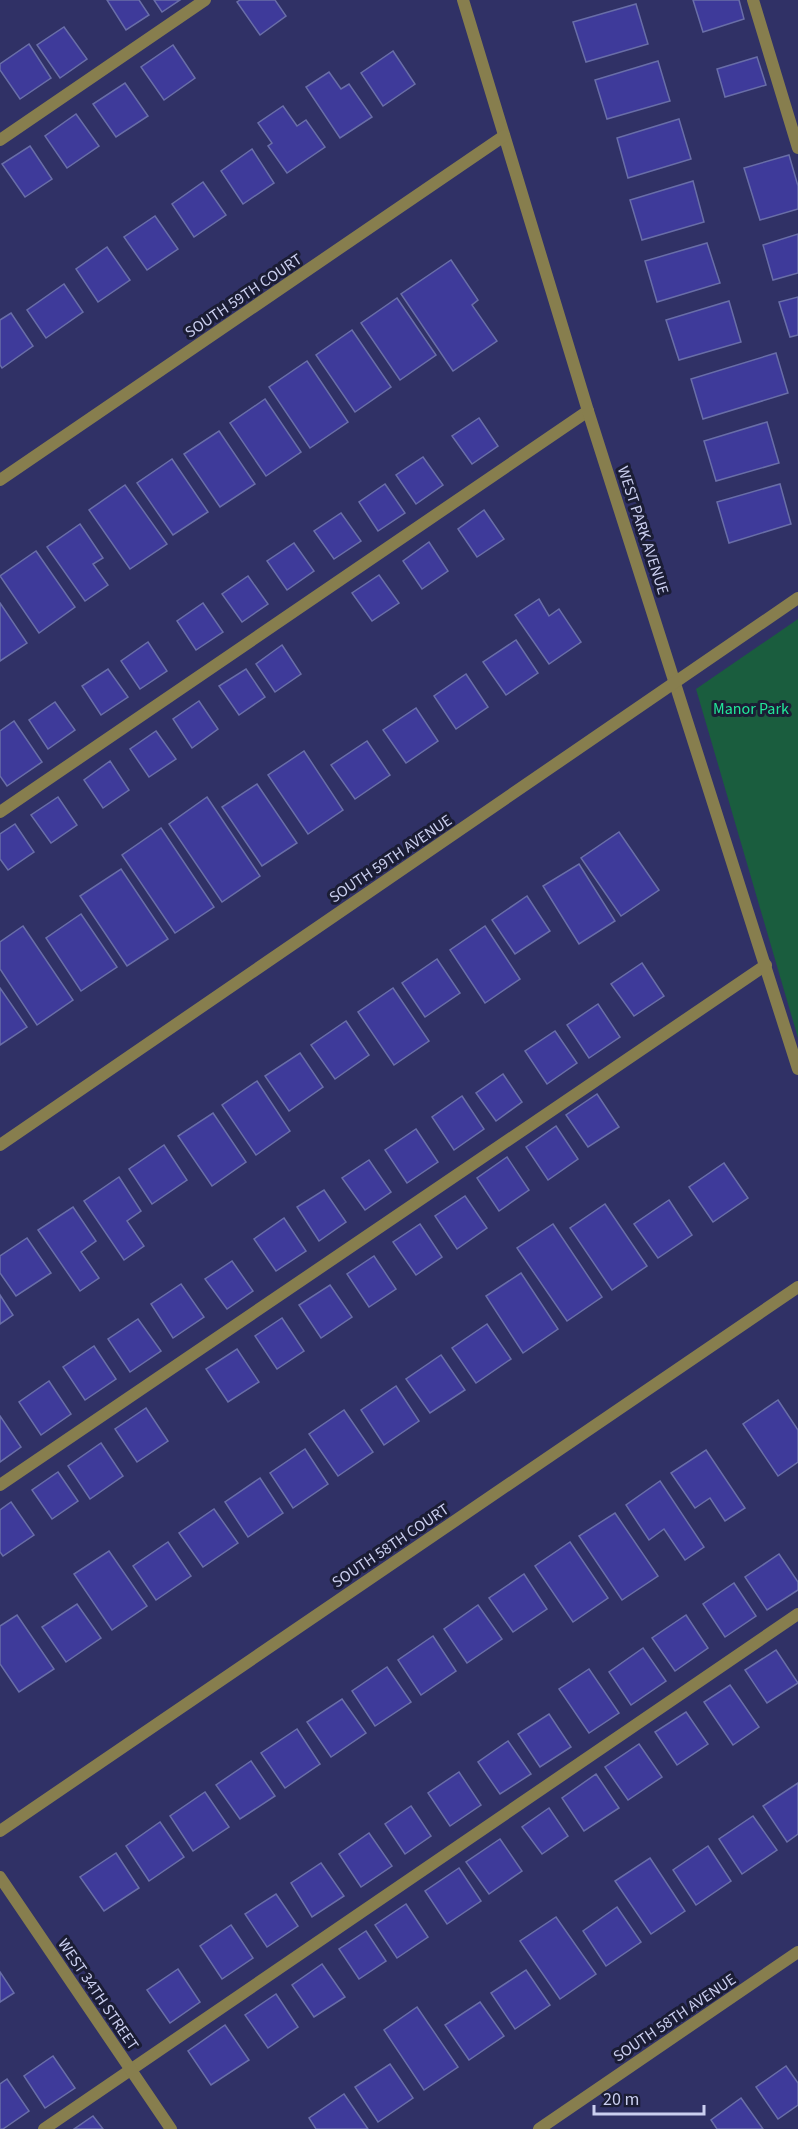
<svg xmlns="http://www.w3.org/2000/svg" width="798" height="2129" font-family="'Source Sans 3',sans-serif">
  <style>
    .green { fill: #1a5d3e }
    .building { fill: #3e3a9a; stroke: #696ea8; stroke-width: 1.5 }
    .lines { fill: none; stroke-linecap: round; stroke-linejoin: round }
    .lane { stroke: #877e4e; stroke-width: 12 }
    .street { stroke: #877e4e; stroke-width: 12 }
    .labels { text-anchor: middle; stroke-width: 6; stroke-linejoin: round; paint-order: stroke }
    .street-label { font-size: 16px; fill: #cbcff0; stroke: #1b1d35 }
    .park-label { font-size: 16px; fill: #22e799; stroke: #1b1d35 }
  </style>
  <rect width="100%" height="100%" fill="#303166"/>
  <!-- green -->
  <path class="green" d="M798 619V1038L696 689Z"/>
  <!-- building -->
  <g class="building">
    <path d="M107 0H139L149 15 126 30Z"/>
    <path d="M154 0H180L162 12Z"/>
    <path d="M240 0H275L286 16 260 35 237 2Z"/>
    <path d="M693 0H739L744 19 703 32Z"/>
    <path d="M636 4 648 44 586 62 573 22Z"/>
    <path d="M64 27 87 59 60 78 37 45Z"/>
    <path d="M29 44 51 78 20 99 0 70V64Z"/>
    <path d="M173 45 195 78 164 100 141 67Z"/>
    <path d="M393 51 415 84 383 106 361 73Z"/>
    <path d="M757 57 766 85 725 97 717 69Z"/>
    <path d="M658 61 670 101 607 119 595 80Z"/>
    <path d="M329 72 341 89 349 84 372 117 340 138 306 87Z"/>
    <path d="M125 83 148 116 116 137 93 104Z"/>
    <path d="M283 106 297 126 306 120 325 147 287 173 268 146 272 143 258 123Z"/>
    <path d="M76 114 99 146 67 168 45 136Z"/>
    <path d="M679 119 691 159 628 178 617 138Z"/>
    <path d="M30 146 52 179 25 197 2 164Z"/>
    <path d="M252 149 274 183 243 204 221 171Z"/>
    <path d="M789 155 798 186V209L760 220 744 168Z"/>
    <path d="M693 181 704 222 642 240 630 200Z"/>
    <path d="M203 182 226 215 194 237 172 204Z"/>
    <path d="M155 216 178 249 147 270 124 237Z"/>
    <path d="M798 234V273L773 280 763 245Z"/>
    <path d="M707 243 720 283 657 302 645 261Z"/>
    <path d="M107 247 130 280 98 302 76 269Z"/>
    <path d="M451 260 478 300 472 305 497 341 453 371 401 294Z"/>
    <path d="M64 284 83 312 46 338 27 310Z"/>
    <path d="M798 297V335L790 337 779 302Z"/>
    <path d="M397 298 436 355 400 380 361 323Z"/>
    <path d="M729 301 741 342 679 360 666 320Z"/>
    <path d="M11 313 33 346 2 368 0 365V320Z"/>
    <path d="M352 330 391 387 355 412 316 355Z"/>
    <path d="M776 353 788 393 703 419 691 379Z"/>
    <path d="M307 361 348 422 310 448 269 387Z"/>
    <path d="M265 399 301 452 266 476 230 423Z"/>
    <path d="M479 418 498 446 472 464 452 436Z"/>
    <path d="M767 422 779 463 716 481 704 441Z"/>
    <path d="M219 431 255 484 220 507 184 454Z"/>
    <path d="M423 457 443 485 416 504 396 475Z"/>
    <path d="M172 459 208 512 173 535 137 483Z"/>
    <path d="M385 484 405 513 378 531 359 502Z"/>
    <path d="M780 484 791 524 729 543 717 502Z"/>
    <path d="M125 485 167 544 130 569 89 510Z"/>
    <path d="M484 510 504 539 477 557 458 529Z"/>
    <path d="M341 513 361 541 334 559 314 531Z"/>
    <path d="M80 524 103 558 93 564 108 585 85 601 47 547Z"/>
    <path d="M429 542 448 571 422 589 403 561Z"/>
    <path d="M294 543 314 571 287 590 267 561Z"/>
    <path d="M36 551 75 607 39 633 0 576Z"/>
    <path d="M379 575 399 603 372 621 352 593Z"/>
    <path d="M248 576 268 604 242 622 222 594Z"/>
    <path d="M539 599 549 616 559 609 581 642 549 664 515 615Z"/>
    <path d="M0 603 27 643 0 661Z"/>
    <path d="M203 603 223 632 196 650 177 621Z"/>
    <path d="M516 640 538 673 506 695 483 662Z"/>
    <path d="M148 642 167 671 140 689 121 661Z"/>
    <path d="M282 645 301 674 275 692 256 664Z"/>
    <path d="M108 669 128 697 101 715 82 686Z"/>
    <path d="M246 669 265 697 239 715 219 686Z"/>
    <path d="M466 674 488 707 456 729 434 696Z"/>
    <path d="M199 701 218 729 192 748 173 719Z"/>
    <path d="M55 702 75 730 48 749 29 720Z"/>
    <path d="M416 708 438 741 406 763 383 730Z"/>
    <path d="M14 721 42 762 7 786 0 776V731Z"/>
    <path d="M156 731 176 759 149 777 130 749Z"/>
    <path d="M367 741 390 775 355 799 331 765Z"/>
    <path d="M304 751 343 810 308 834 268 775Z"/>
    <path d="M110 761 129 790 103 808 84 780Z"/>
    <path d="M257 784 297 843 262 866 222 807Z"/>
    <path d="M58 797 77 825 51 843 31 815Z"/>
    <path d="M207 797 260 876 222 902 169 824Z"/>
    <path d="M15 824 34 852 8 870 0 859V834Z"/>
    <path d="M161 828 214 907 175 933 122 855Z"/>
    <path d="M619 832 659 890 621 916 581 858Z"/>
    <path d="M579 864 615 921 579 944 543 886Z"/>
    <path d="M121 869 168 939 127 966 80 896Z"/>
    <path d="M527 896 550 931 515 954 492 920Z"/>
    <path d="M81 914 117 967 81 991 46 938Z"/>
    <path d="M23 926 73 1000 37 1025 0 969V942Z"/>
    <path d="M485 926 520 979 485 1003 450 950Z"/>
    <path d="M437 959 460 993 425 1017 402 983Z"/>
    <path d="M642 963 664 996 634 1016 611 984Z"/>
    <path d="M0 988 27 1027 0 1045Z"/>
    <path d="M393 988 429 1041 394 1065 358 1012Z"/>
    <path d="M598 1004 620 1037 589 1058 567 1025Z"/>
    <path d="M346 1021 369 1055 335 1079 311 1045Z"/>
    <path d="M555 1031 577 1063 547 1084 525 1051Z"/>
    <path d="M300 1053 323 1087 289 1111 265 1076Z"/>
    <path d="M503 1074 522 1102 496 1121 476 1093Z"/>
    <path d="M257 1081 290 1131 256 1155 222 1105Z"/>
    <path d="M597 1094 619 1127 588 1147 566 1115Z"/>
    <path d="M462 1096 484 1129 454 1150 432 1117Z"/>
    <path d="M213 1113 246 1162 212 1186 178 1136Z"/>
    <path d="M556 1126 578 1159 548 1180 526 1147Z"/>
    <path d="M416 1129 438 1162 407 1183 385 1150Z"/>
    <path d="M164 1145 187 1180 152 1204 129 1169Z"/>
    <path d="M507 1157 529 1190 499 1211 477 1178Z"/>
    <path d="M369 1160 391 1192 365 1210 342 1178Z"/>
    <path d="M724 1163 748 1198 713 1222 689 1187Z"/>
    <path d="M119 1177 141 1211 127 1221 144 1246 124 1260 84 1201Z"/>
    <path d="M324 1190 346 1222 319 1241 297 1207Z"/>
    <path d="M465 1196 487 1228 457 1249 435 1216Z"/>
    <path d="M669 1200 692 1235 658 1258 634 1224Z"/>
    <path d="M605 1204 647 1266 612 1290 570 1228Z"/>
    <path d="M73 1207 96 1241 81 1252 99 1278 80 1291 38 1230Z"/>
    <path d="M284 1218 306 1251 276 1271 254 1239Z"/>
    <path d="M420 1224 442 1257 416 1275 393 1242Z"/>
    <path d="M553 1224 602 1297 567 1321 517 1248Z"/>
    <path d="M27 1238 51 1273 16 1296 0 1273V1256Z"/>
    <path d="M374 1256 396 1289 369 1307 347 1274Z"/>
    <path d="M232 1261 253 1291 227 1309 205 1279Z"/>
    <path d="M521 1273 558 1329 523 1353 486 1296Z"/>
    <path d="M181 1284 204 1317 173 1338 151 1304Z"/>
    <path d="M330 1285 352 1317 321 1338 299 1305Z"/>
    <path d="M0 1295 13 1315 0 1324Z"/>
    <path d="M282 1318 304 1351 277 1369 255 1336Z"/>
    <path d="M138 1319 161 1351 130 1372 108 1339Z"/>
    <path d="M487 1324 511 1359 476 1383 452 1348Z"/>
    <path d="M94 1346 116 1379 85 1400 63 1367Z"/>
    <path d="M237 1349 259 1382 228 1402 206 1369Z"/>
    <path d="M441 1355 465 1390 430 1413 406 1379Z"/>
    <path d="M49 1381 71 1414 41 1435 19 1402Z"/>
    <path d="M396 1386 419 1421 384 1445 361 1410Z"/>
    <path d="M778 1400 798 1430V1462L778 1476 743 1424Z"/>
    <path d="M146 1408 168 1441 137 1462 115 1429Z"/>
    <path d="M344 1410 373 1452 338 1476 309 1434Z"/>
    <path d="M0 1416 21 1447 0 1462Z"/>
    <path d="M101 1443 123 1476 90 1499 68 1466Z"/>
    <path d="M305 1449 328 1484 293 1508 270 1473Z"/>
    <path d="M706 1450 745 1508 725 1521 710 1498 695 1508 671 1473Z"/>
    <path d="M58 1472 78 1501 52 1519 32 1490Z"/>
    <path d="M260 1478 283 1513 248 1537 225 1502Z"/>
    <path d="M660 1481 704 1547 685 1560 664 1529 649 1540 626 1505Z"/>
    <path d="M11 1502 34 1535 3 1556 0 1552V1510Z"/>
    <path d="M214 1509 238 1543 203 1567 179 1533Z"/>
    <path d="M615 1513 658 1576 622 1600 579 1536Z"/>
    <path d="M168 1542 191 1576 156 1600 133 1566Z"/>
    <path d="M570 1542 608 1598 573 1622 535 1566Z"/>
    <path d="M109 1551 147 1606 112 1630 74 1574Z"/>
    <path d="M779 1554 798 1582V1590L767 1610 745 1577Z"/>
    <path d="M524 1574 547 1609 513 1632 489 1598Z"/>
    <path d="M734 1583 756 1616 725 1637 703 1604Z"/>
    <path d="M77 1604 101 1638 66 1662 42 1627Z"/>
    <path d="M478 1605 502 1639 467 1663 444 1629Z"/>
    <path d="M17 1615 54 1669 19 1692 0 1664V1626Z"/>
    <path d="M686 1615 708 1648 675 1671 652 1638Z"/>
    <path d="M433 1636 456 1671 421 1695 398 1660Z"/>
    <path d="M643 1648 666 1681 631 1705 609 1672Z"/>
    <path d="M776 1650 798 1683 767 1703 745 1670Z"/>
    <path d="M387 1667 411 1702 375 1726 352 1691Z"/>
    <path d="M589 1669 619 1713 589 1733 559 1689Z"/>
    <path d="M730 1685 759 1727 733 1745 704 1702Z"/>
    <path d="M342 1699 366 1733 331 1757 307 1722Z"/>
    <path d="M686 1712 708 1744 677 1765 655 1732Z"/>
    <path d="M549 1714 571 1747 540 1767 518 1734Z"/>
    <path d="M297 1729 320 1764 285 1788 261 1753Z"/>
    <path d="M508 1741 531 1774 500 1794 478 1762Z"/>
    <path d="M639 1744 662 1777 628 1800 605 1767Z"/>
    <path d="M251 1761 275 1796 240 1819 216 1785Z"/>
    <path d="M459 1772 481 1805 450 1826 428 1793Z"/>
    <path d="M596 1774 619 1808 584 1831 562 1798Z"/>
    <path d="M798 1783V1834L787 1842 763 1806Z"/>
    <path d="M205 1792 229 1827 193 1851 170 1816Z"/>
    <path d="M411 1806 431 1836 405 1854 385 1824Z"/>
    <path d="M549 1808 568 1836 542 1854 522 1827Z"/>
    <path d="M753 1816 777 1850 742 1874 719 1839Z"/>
    <path d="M160 1822 184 1857 149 1881 126 1846Z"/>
    <path d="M369 1833 392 1866 361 1887 339 1854Z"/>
    <path d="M500 1839 522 1871 489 1894 466 1862Z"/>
    <path d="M708 1846 731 1881 696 1905 673 1870Z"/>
    <path d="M116 1853 139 1888 104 1911 80 1877Z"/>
    <path d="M650 1858 685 1911 651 1934 615 1881Z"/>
    <path d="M321 1863 344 1896 312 1917 291 1883Z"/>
    <path d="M459 1868 481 1901 447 1924 425 1891Z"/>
    <path d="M276 1894 298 1926 267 1947 245 1914Z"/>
    <path d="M406 1904 428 1937 397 1958 375 1925Z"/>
    <path d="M617 1907 641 1942 606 1966 583 1931Z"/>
    <path d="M556 1917 596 1974 560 1999 520 1941Z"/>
    <path d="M231 1925 253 1958 222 1979 200 1946Z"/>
    <path d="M366 1931 386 1961 359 1979 339 1949Z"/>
    <path d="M322 1964 345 1997 314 2017 292 1985Z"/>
    <path d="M178 1969 200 2002 170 2023 147 1990Z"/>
    <path d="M526 1970 550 2005 515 2029 491 1993Z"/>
    <path d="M0 1972 14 1993 0 2002Z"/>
    <path d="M276 1994 298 2027 268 2048 245 2015Z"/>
    <path d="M480 2002 504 2036 469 2060 445 2025Z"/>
    <path d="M417 2007 458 2067 424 2090 384 2030Z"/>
    <path d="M225 2025 249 2060 211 2085 188 2051Z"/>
    <path d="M53 2056 75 2088 45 2108 24 2076Z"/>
    <path d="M390 2064 413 2098 378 2122 355 2087Z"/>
    <path d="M786 2066 798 2083V2105L778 2119 756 2087Z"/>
    <path d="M7 2079 29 2111 3 2129H0V2084Z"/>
    <path d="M344 2094 368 2129H316L309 2118Z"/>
    <path d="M741 2098 763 2129H717L711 2120Z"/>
    <path d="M93 2116 103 2129H74Z"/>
  </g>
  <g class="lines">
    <!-- lane -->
    <g class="lane">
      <path d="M753 0 798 148"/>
      <path d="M0 140 205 0"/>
      <path d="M0 812 588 411"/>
      <path d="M0 1485 766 965"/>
      <path d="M44 2129 798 1614"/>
    </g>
    <!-- street -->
    <g class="street">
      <path d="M463 0 588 411 798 1069"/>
      <path d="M0 480 504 136"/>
      <path d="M0 1145 798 598"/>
      <path d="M0 1831 798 1287"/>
      <path d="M0 1877 171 2129"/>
      <path d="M539 2129 798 1952"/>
    </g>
  </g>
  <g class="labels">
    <!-- street labels -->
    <g class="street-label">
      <text transform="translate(243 295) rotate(-34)" y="6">SOUTH 59TH COURT</text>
      <text transform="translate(644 530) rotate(72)" y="6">WEST PARK AVENUE</text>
      <text transform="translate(390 858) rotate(-34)" y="6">SOUTH 59TH AVENUE</text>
      <text transform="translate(390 1545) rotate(-34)" y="6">SOUTH 58TH COURT</text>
      <text transform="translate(99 1994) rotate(56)" y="6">WEST 34TH STREET</text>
      <text transform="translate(674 2017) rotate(-34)" y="6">SOUTH 58TH AVENUE</text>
    </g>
    <!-- park labels -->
    <g class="park-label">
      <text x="751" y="714">Manor Park</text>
    </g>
  </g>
  <!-- scale -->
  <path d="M594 2105v9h110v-9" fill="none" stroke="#cbcff0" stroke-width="3"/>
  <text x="603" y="2105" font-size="18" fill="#cbcff0" stroke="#1b1d35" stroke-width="4.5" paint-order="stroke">20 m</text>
</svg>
